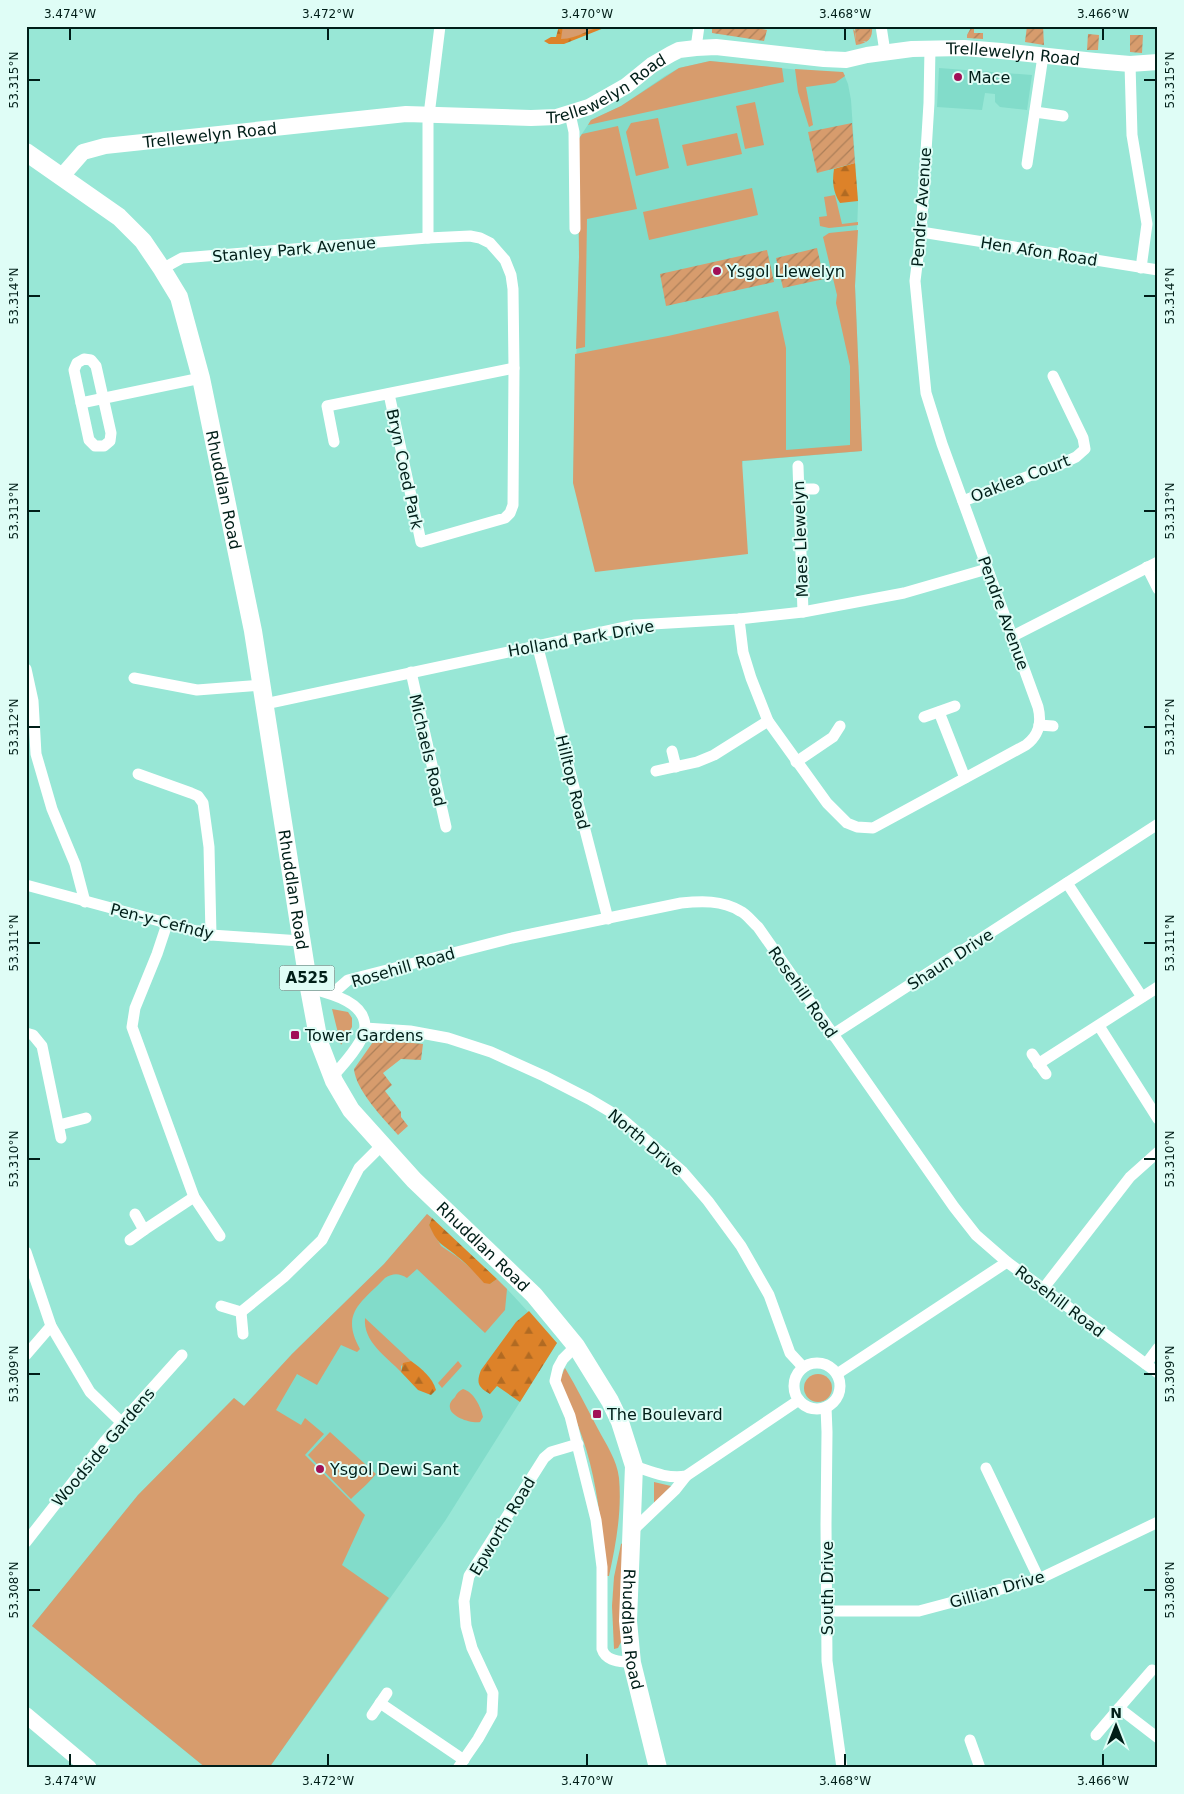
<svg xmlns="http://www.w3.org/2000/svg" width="1184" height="1794" font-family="'DejaVu Sans',sans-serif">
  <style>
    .built { fill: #82dcca }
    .green { fill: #d79c6d }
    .forest { fill: url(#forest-firs) }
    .garden { fill: url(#garden-furrows) }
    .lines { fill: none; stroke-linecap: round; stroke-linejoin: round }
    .street { stroke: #fff; stroke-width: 11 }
    .secondary { stroke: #fff; stroke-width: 16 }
    .primary { stroke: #fff; stroke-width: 18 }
    .ticks { fill: none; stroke: #001e18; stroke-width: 2 }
    .poi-dot { fill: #a11057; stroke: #dffdf6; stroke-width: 2 }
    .labels { text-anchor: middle; stroke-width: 4; stroke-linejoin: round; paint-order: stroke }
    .shield { fill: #dffdf6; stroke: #43615b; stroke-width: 1 }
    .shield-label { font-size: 15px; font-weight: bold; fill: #001e18 }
    .street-label { font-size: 16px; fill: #001e18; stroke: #dffdf6 }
    .poi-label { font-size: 16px; fill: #001e18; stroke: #dffdf6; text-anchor: start }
    .neatline { fill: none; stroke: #001e18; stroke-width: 2 }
    .ticks-label { font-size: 12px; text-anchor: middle; fill: #001e18 }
  </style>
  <defs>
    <pattern id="forest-firs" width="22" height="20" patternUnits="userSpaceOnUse" patternTransform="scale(1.25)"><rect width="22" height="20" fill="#dd8229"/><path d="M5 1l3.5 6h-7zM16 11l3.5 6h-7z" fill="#b16a22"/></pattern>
    <pattern id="garden-furrows" width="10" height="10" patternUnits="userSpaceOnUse" patternTransform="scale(1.25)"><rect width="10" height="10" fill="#d79c6d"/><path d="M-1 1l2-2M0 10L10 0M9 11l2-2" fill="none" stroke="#ac7f59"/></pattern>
  </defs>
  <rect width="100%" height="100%" fill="#98e7d6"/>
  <!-- built -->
  <g class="built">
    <path d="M710 61 820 72H843L848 84 851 100 858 203 855 286 862 451 743 461 742 466 573 483 579 257 578 140 591 120 621 106 665 76 679 68Z"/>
    <path d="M939 68 1032 75 1027 110 1000 107 995 102V94L985 93 982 110 937 107Z"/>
    <path d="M427 1214 507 1289 557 1343 445 1521 269 1768H206L32 1626 138 1495 234 1398 244 1406 292 1354 384 1264Z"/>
  </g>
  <!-- green -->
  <g class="green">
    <path d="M563 26H603L570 39H560Z"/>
    <path d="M870 26H872C873 39 868 43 856 45L853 29 855 31 856 40 865 42 870 37Z"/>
    <path d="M710 61 782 68 784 82 588 125 591 120 621 106 679 68Z"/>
    <path d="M795 69 843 72 845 76 835 83 806 87 813 125 809 127 798 92Z"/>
    <path d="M755 102 764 145 745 149 736 106Z"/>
    <path d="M658 118 669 168 636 176 626 132 631 123Z"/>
    <path d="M618 126 637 209 587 219 585 347 576 349 579 257 578 140 582 134Z"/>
    <path d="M737 133 742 154 687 166 682 145Z"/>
    <path d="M752 188 758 215 649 240 643 212Z"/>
    <path d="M835 195 842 224 858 222V225L829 228 820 226 819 217 827 216 824 197Z"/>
    <path d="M858 230 855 286 862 451 742 461 748 554 595 572 573 483 575 354 668 336 778 311 786 348V450L850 445V366L836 303 837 295 823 237 829 233Z"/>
    <path d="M332 1009 348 1012 352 1018V1027L341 1045Z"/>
    <path d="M427 1214 432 1218 429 1225 441 1246 456 1256 490 1284 497 1279 507 1289 505 1310 485 1333 417 1269 407 1278C399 1273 393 1273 385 1278 361 1303 340 1313 360 1349L357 1352 341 1345 317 1385 297 1374 276 1410 301 1425 305 1418 324 1434 305 1455 365 1515 342 1565 389 1598 269 1768H206L32 1626 138 1495 234 1398 244 1406 292 1354 384 1264Z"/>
    <path d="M365 1318 411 1361 407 1362 401 1366V1372C386 1356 363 1342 365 1318Z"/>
    <path d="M458 1361 462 1366 442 1388 438 1383Z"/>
    <path d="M565 1368C577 1388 587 1408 598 1429 606 1444 617 1460 619 1478 622 1511 616 1544 609 1576H607C603 1542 600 1509 593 1476 586 1442 573 1411 559 1381Z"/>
    <circle cx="818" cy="1388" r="14"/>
    <path d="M463 1389C474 1392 481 1407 483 1417L480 1422C472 1424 451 1417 450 1408 449 1403 452 1400 455 1397 457 1393 459 1391 463 1389Z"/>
    <path d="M330 1432 376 1474C368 1484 360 1490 351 1499L308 1455Z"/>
    <path d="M654 1482 671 1486 654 1504Z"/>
    <path d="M625 1542 621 1642 618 1648 614 1649 612 1606 614 1577 621 1544Z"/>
  </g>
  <!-- forest -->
  <g class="forest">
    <path d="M559 26H563L561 39C578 39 592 26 609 26L564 44H549L544 41 551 37H556Z"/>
    <path d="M855 163 858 201 840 203C833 192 832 182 834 169Z"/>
    <path d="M432 1218 497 1279 490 1284 484 1283C476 1274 468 1265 458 1257 442 1243 439 1247 429 1225Z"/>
    <path d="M529 1311 557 1343 520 1402 497 1386 490 1394C478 1387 476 1383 481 1370L516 1322Z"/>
    <path d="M411 1361C422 1369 432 1377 436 1390L431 1395 418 1390 401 1372 403 1363Z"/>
  </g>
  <!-- garden -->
  <g class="garden">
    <path d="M712 26H763L762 29 767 30 764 41 712 33Z"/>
    <path d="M860 26H870V37L867 41 860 42 856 40 855 29 860 28Z"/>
    <path d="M972 26H974V33H983V39L967 38V35Z"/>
    <path d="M1027 26H1043L1044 45 1025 42Z"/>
    <path d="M1088 34 1099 35 1098 50H1087Z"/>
    <path d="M1130 35H1143L1142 53 1130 52Z"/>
    <path d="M852 123 855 163 817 173 808 132Z"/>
    <path d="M817 248 824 279 783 288 776 258Z"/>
    <path d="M767 250 774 282 666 306 660 274Z"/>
    <path d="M380 1040 423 1044 421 1060 401 1059 383 1073 392 1085 385 1091 401 1112V1117L408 1126 398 1135C384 1119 356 1091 354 1069L373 1042Z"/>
  </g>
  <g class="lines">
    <!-- street -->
    <g class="street">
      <path d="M881 26 885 52"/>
      <path d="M696 48 699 26"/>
      <path d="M1130 64 1132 135 1147 224 1141 268"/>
      <path d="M1035 112 1063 116"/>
      <path d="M570 114 574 132 575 229"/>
      <path d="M1027 164 1043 56"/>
      <path d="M921 232 1158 270"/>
      <path d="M428 238V123L440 26"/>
      <path d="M162 269 182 258 428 238 470 236 480 238 490 243 505 260 511 275 513 289 514 368 513 505 510 513 505 518 421 542 389 394"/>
      <path d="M84 359 91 360 96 366 111 433 110 441 104 446H95L89 440 74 370 77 363Z"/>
      <path d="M81 403 201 378"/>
      <path d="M334 442 327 406 514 368"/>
      <path d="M798 466 803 612"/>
      <path d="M799 489H814"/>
      <path d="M963 501 1061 464 1076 457 1085 449 1083 438 1053 376"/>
      <path d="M1147 567 1158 589"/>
      <path d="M739 619 743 652 751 678 768 721 827 803 847 823 857 827 873 828 1026 745C1039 735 1042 723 1038 707L942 444 926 393 915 281 921 232 929 103 930 48"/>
      <path d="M1013 636 1158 562"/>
      <path d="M537 644 608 919"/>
      <path d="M26 669 33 701 36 754 52 809 75 864 85 902"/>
      <path d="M411 672 446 827"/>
      <path d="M134 678 197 690 262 685"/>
      <path d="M265 704 635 625 739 619 803 612 904 593 987 569"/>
      <path d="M939 712 965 778"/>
      <path d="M924 717 955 706"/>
      <path d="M1039 725 1053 726"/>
      <path d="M672 751 676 767"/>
      <path d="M796 762 833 737 840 726"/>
      <path d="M656 771 697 762 714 755 768 721"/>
      <path d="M138 774 191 793 198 796 203 803 209 847 211 935"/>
      <path d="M1067 883 1142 997"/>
      <path d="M26 885 211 935 301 941"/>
      <path d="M167 924 157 954 135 1008 132 1027 194 1197 220 1236"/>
      <path d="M309 988C328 993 366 1001 365 1028 364 1042 342 1066 333 1076"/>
      <path d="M332 994 348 980 512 938 681 903C701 901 722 900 740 911 747 914 752 922 758 927L954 1207 976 1235 1007 1262 1158 1373"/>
      <path d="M1099 1026 1158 1119"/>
      <path d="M365 1028 410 1031 448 1038 491 1052 544 1076 589 1099 621 1118 683 1172 708 1201 741 1246 769 1295 790 1353 803 1367"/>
      <path d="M26 1033 33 1035 42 1046 61 1138"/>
      <path d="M832 1035 1158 824"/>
      <path d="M1032 1054 1046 1074"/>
      <path d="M1038 1064 1158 987"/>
      <path d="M59 1125 86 1118"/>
      <path d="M135 1214 144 1230 194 1197"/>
      <path d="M130 1240 144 1230"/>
      <path d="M26 1252 51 1326 90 1392 121 1422"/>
      <path d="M1043 1289 1130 1177 1158 1152"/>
      <path d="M221 1306 241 1312 243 1334"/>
      <path d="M241 1312 284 1277 322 1240 359 1168 382 1145"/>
      <path d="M576 1346 563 1359 558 1368 555 1381 570 1416 596 1520 602 1567V1649C606 1662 621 1661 632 1663"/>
      <path d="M26 1355 51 1326"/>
      <circle cx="817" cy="1386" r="23"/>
      <path d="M1146 1364 1158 1348"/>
      <path d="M837 1374 1007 1262"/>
      <path d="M826 1407 827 1432 826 1524 827 1661 842 1768"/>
      <path d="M634 1466C652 1472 667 1479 686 1476L799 1400"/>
      <path d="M986 1468 1039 1579"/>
      <path d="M631 1532 675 1490 686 1476"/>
      <path d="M26 1542 105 1441 182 1355"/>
      <path d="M827 1611H919L1039 1579 1158 1522"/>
      <path d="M1152 1670 1119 1708 1158 1738"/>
      <path d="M380 1703 464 1760"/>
      <path d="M372 1715 387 1693"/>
      <path d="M1096 1735 1119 1708"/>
      <path d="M970 1740 980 1768"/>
      <path d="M458 1768 478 1739 492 1714 493 1693 472 1648 466 1626 464 1601 469 1576 544 1458 551 1452 578 1444"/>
    </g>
    <!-- secondary -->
    <g class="secondary">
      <path id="s1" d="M62 176 83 152 105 146 406 114 531 118 557 117 589 107 626 86 652 65 671 54 679 50 696 48 716 47 824 59 846 60 867 55 912 49 964 48 1001 51 1095 61 1130 64 1158 62"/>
      <path d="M26 1715 89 1768"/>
    </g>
    <!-- primary -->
    <path class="primary" id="s2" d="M26 152 119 217 143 241 162 269 179 297 201 378 253 631 309 988 319 1042 334 1081 351 1110 414 1180 534 1295 576 1346 610 1401 620 1422 634 1466 628 1621 632 1663 658 1768"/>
  </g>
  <!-- ticks -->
  <path class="ticks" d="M70 28V40M328 28V40M587 28V40M845 28V40M1103 28V40M28 80H40M1144 80H1156M28 296H40M1144 296H1156M28 511H40M1144 511H1156M28 727H40M1144 727H1156M28 943H40M1144 943H1156M28 1159H40M1144 1159H1156M28 1374H40M1144 1374H1156M28 1590H40M1144 1590H1156M70 1754V1766M328 1754V1766M587 1754V1766M845 1754V1766M1103 1754V1766"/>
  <!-- markers -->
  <g class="poi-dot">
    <circle cx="958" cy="77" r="5"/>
    <circle cx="717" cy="271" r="5"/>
    <rect x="290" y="1030" width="10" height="10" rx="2.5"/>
    <rect x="592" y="1409" width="10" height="10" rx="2.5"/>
    <circle cx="320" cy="1469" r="5"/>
  </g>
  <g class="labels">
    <!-- shield labels -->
    <rect class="shield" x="279.5" y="965.5" width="55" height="25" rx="4"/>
    <g class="shield-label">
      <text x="307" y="983">A525</text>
    </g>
    <!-- street labels -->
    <g class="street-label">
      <text dy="6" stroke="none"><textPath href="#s1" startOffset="985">Trellewelyn Road</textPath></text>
      <text dy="6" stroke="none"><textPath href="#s1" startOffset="565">Trellewelyn Road</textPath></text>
      <text dy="6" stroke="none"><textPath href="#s1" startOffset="160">Trellewelyn Road</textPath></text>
      <text transform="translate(921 207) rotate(-86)" y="6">Pendre Avenue</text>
      <text transform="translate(294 249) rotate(-5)" y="6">Stanley Park Avenue</text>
      <text transform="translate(1039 251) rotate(9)" y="6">Hen Afon Road</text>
      <text transform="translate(405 469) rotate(78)" y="6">Bryn Coed Park</text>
      <text transform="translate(1020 478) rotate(-21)" y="6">Oaklea Court</text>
      <text dy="6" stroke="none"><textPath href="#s2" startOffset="412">Rhuddlan Road</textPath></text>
      <text transform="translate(800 539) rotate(-92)" y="6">Maes Llewelyn</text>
      <text transform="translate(1004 613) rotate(70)" y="6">Pendre Avenue</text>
      <text transform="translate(581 638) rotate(-10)" y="6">Holland Park Drive</text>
      <text transform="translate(428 750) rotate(77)" y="6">Michaels Road</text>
      <text transform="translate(573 782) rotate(76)" y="6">Hilltop Road</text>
      <text dy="6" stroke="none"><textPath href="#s2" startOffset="818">Rhuddlan Road</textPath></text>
      <text transform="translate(162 921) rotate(14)" y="6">Pen-y-Cefndy</text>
      <text transform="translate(950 959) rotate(-33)" y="6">Shaun Drive</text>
      <text transform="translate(403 967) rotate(-16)" y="6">Rosehill Road</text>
      <text transform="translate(803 992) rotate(55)" y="6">Rosehill Road</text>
      <text transform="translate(646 1142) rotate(40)" y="6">North Drive</text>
      <text dy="6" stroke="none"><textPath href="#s2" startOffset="1238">Rhuddlan Road</textPath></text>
      <text transform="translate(1060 1301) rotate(37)" y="6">Rosehill Road</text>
      <text transform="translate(103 1447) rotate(-50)" y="6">Woodside Gardens</text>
      <text transform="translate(502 1526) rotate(-59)" y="6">Epworth Road</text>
      <text transform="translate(827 1588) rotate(-90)" y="6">South Drive</text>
      <text transform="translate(997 1589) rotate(-16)" y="6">Gillian Drive</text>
      <text dy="6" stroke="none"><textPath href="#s2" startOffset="1672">Rhuddlan Road</textPath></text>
    </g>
    <!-- poi labels -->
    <g class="poi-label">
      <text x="968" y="83">Mace</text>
      <text x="727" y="277">Ysgol Llewelyn</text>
      <text x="305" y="1041">Tower Gardens</text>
      <text x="607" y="1420">The Boulevard</text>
      <text x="330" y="1475">Ysgol Dewi Sant</text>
    </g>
  </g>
  <!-- border -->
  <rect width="1184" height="1794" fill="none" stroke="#dffdf6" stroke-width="55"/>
  <!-- north arrow -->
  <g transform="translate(1116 1726)" stroke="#dffdf6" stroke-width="4" paint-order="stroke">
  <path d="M0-4L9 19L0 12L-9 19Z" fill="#001e18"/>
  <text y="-8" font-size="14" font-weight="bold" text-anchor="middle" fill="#001e18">N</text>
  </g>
  <rect x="28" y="28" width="1128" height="1738" class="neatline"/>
  <g class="ticks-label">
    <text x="70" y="18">3.474°W</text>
    <text x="328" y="18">3.472°W</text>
    <text x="587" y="18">3.470°W</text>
    <text x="845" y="18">3.468°W</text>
    <text x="1103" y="18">3.466°W</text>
    <text transform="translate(14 80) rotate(-90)" y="4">53.315°N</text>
    <text transform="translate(1170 80) rotate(-90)" y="4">53.315°N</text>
    <text transform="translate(14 296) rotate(-90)" y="4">53.314°N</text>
    <text transform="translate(1170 296) rotate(-90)" y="4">53.314°N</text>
    <text transform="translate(14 511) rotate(-90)" y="4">53.313°N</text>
    <text transform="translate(1170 511) rotate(-90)" y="4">53.313°N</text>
    <text transform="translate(14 727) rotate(-90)" y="4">53.312°N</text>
    <text transform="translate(1170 727) rotate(-90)" y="4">53.312°N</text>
    <text transform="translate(14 943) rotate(-90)" y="4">53.311°N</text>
    <text transform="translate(1170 943) rotate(-90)" y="4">53.311°N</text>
    <text transform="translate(14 1159) rotate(-90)" y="4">53.310°N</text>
    <text transform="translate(1170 1159) rotate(-90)" y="4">53.310°N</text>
    <text transform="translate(14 1374) rotate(-90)" y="4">53.309°N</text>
    <text transform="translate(1170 1374) rotate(-90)" y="4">53.309°N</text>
    <text transform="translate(14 1590) rotate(-90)" y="4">53.308°N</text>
    <text transform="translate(1170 1590) rotate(-90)" y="4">53.308°N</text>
    <text x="70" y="1785">3.474°W</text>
    <text x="328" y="1785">3.472°W</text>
    <text x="587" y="1785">3.470°W</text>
    <text x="845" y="1785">3.468°W</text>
    <text x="1103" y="1785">3.466°W</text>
  </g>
</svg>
